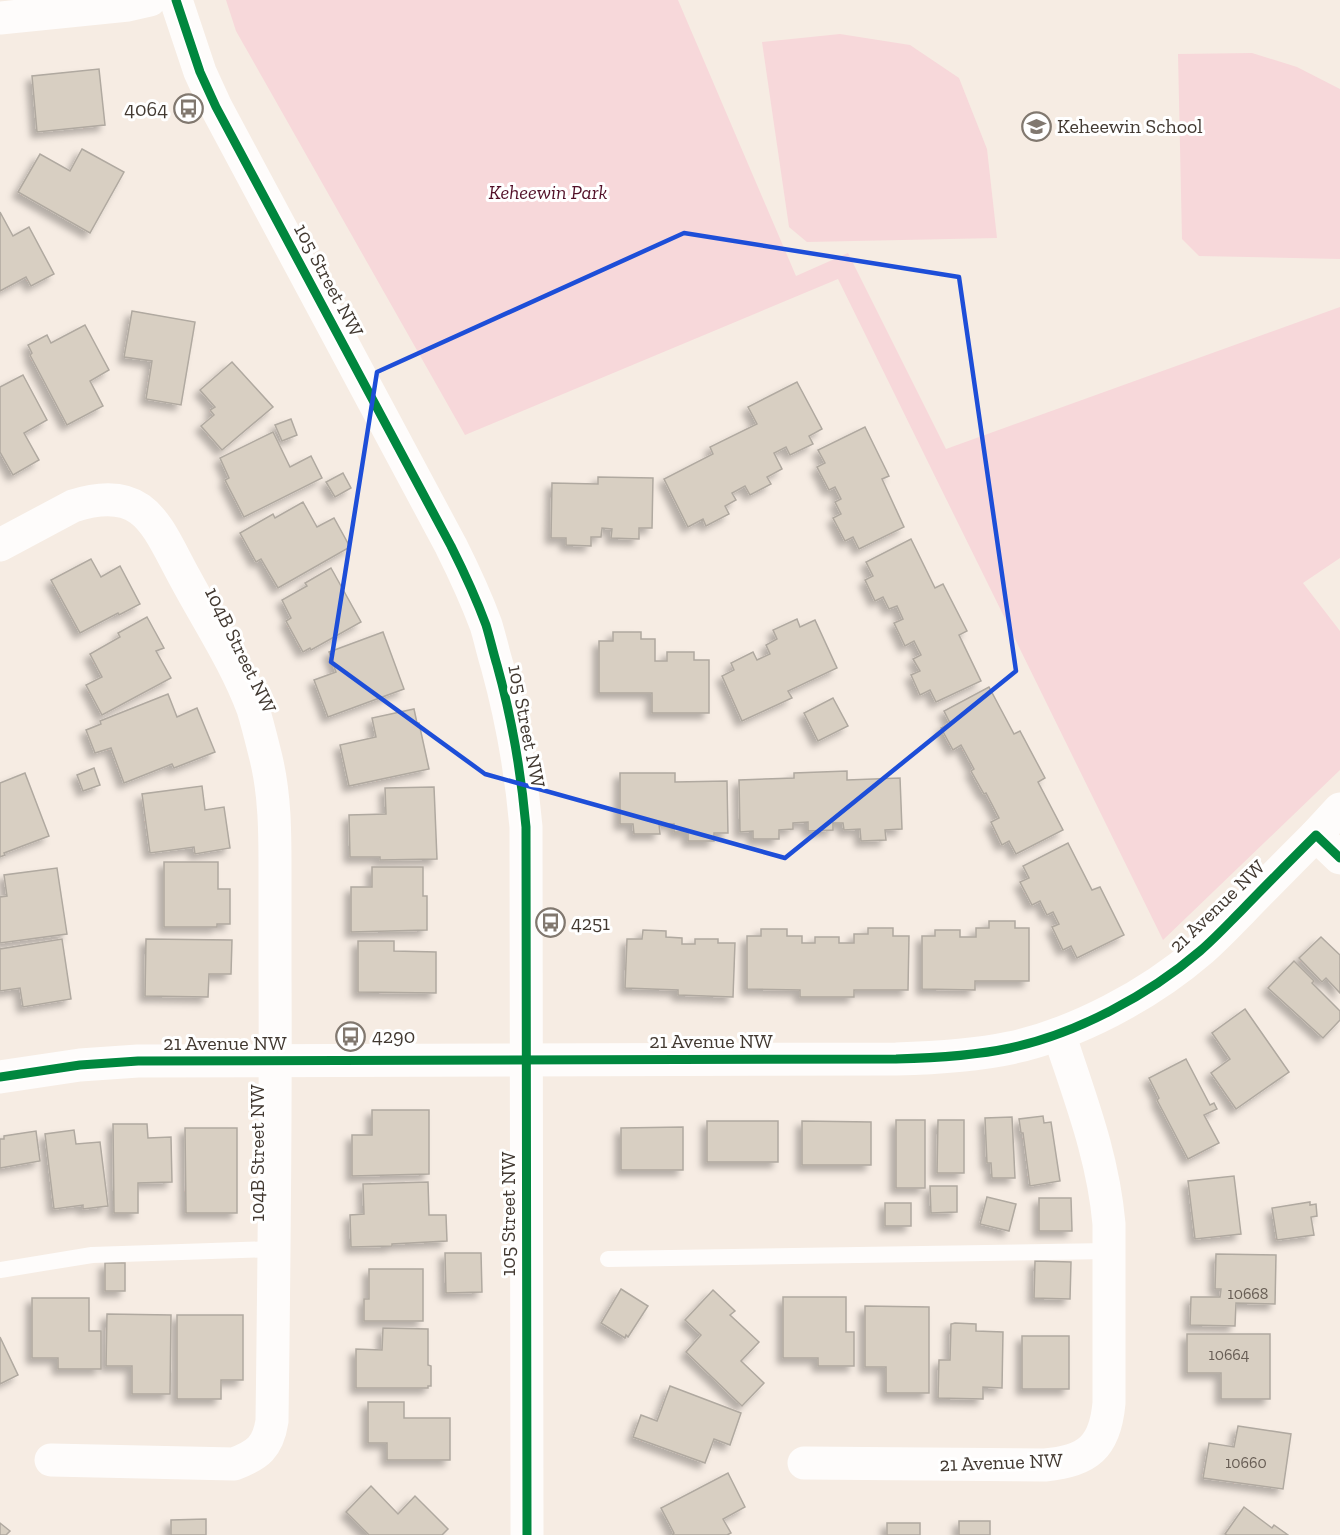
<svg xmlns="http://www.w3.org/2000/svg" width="1340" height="1535" font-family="'Zilla Slab',serif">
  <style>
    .green { fill: #f7d8da }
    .building { fill: #d8cfc2; stroke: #b0a9a0; stroke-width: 1.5; filter: url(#shadow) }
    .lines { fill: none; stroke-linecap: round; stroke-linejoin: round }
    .service { stroke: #fefcfb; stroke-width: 16 }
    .minor { stroke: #fefcfb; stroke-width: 33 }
    .tertiary { stroke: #fefcfb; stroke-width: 33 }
    .cycleway-casing { stroke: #fff; stroke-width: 13 }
    .cycleway { stroke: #00873e; stroke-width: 9 }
    .marked { fill: none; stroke: #1d4ed8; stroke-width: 4.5; stroke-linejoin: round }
    .labels { text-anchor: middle; stroke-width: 6; stroke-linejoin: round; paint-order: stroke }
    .number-label { font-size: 16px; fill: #685e55 }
    .poi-label { font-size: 20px; fill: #423931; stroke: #fff; text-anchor: start }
    .park-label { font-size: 20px; font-style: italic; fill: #521028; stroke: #fff }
    .street-label { font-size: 20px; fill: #423931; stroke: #fff }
  </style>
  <defs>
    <filter id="shadow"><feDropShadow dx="-5.5" dy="5.5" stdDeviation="3" flood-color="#0004"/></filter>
  </defs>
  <rect width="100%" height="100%" fill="#f6ece3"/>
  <!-- green -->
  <g class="green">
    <path d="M226 0H678L796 276 848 253 946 449 1340 307V558L1303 583 1340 631V770L1163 940 838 279 465 435 236 31Z"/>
    <path d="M840 34 910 45 959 78 987 149 997 238 807 242 789 227 762 42Z"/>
    <path d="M1252 53 1297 67 1340 89V259L1199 256 1182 239 1178 54Z"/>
  </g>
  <!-- building -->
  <g class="building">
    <path d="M99 69 105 125 37 132 32 76Z"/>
    <path d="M82 149 124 172 90 233 18 192 40 154 70 171Z"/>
    <path d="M0 212 13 236 29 227 54 274 31 286 26 277 0 291Z"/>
    <path d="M132 311 195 322 181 405 146 399 152 361 124 357Z"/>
    <path d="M85 325 109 370 90 381 103 406 67 425 30 355 32 353 28 345 47 335 51 343Z"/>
    <path d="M232 362 273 407 222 450 201 426 214 415 210 410 215 407 200 390Z"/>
    <path d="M23 375 47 420 24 433 39 460 13 475 0 452V387Z"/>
    <path d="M797 382 822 429 809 436 813 444 790 455 786 447 774 453 782 469 767 477 771 484 750 495 745 486 732 493 736 500 725 506 729 514 706 526 703 519 688 527 664 479 713 454 710 447 757 424 748 407Z"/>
    <path d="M291 419 297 435 282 441 275 425Z"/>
    <path d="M865 427 889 476 882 479 904 527 859 549 853 537 845 541 833 518 841 514 835 502 841 499 835 487 829 490 817 467 825 463 818 450Z"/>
    <path d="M273 432 290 467 311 456 322 478 244 517 225 480 229 478 220 458Z"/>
    <path d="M343 473 351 488 335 497 326 482Z"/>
    <path d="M598 477 653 478 652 528H639V539L611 538 612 529 602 528 601 537H591V546L566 545V538H551L552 483 598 484Z"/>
    <path d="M303 502 317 527 334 518 350 547 278 588 261 559 256 562 240 533 273 514 275 518Z"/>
    <path d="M911 539 935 588 943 584 967 631 959 635 981 681 936 702 930 690 920 695 911 675 920 671 913 659 921 655 914 641 905 646 894 623 903 619 897 606 889 609 883 597 875 601 865 580 873 576 866 562Z"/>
    <path d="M91 559 101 577 120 566 140 604 119 615 118 613 80 633 51 580Z"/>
    <path d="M331 568 361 622 311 650 310 648 303 652 286 621 291 618 282 600 307 586 305 583Z"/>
    <path d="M147 617 164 648 156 651 171 678 102 715 86 685 102 677 90 654 120 637 118 633Z"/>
    <path d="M797 619 800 627 815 620 837 668 788 691 792 698 742 721 722 676 734 670 731 663 753 652 757 660 770 654 766 645 777 639 773 630Z"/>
    <path d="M383 632 404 689 328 717 314 680 336 672 329 652Z"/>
    <path d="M613 632H641V639H655V661H667V652H694V660H709V713H652V693H599V641H613Z"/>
    <path d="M989 687 1014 734 1020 731 1045 778 1038 782 1063 830 1016 854 1009 841 1002 845 991 822 999 818 986 793 984 794 971 771 974 769 961 745 953 750 941 728 950 723 944 711Z"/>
    <path d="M168 694 177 717 197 708 215 752 174 768 172 764 124 783 111 748 95 753 86 730 101 724 100 721Z"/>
    <path d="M833 698 848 726 818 741 804 713Z"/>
    <path d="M414 709 417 723H419L429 769 349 786 340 745 376 737 372 718Z"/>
    <path d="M94 768 100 785 83 791 77 775Z"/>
    <path d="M847 771V780L900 778 902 829 885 830 886 840 861 841 860 829 844 830 843 823H833V830L808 831V822L793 823V829L779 830V839H753V831L740 832 739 780 794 778V773Z"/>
    <path d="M25 773 49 836 4 853 5 855 0 857V783Z"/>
    <path d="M620 773H675V782L727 781 728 833H714V841H688V832H674V824H659L660 834H634L633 824H620Z"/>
    <path d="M202 786 205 810 224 807 230 848 195 854 194 847 150 853 142 794Z"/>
    <path d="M434 787 437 859 380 860V857H350L349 815 386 814 385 788Z"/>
    <path d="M1068 843 1092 890 1100 887 1124 935 1077 958 1071 946 1063 950 1052 927 1059 924 1053 912 1047 915 1040 901 1032 905 1020 882 1029 878 1023 866Z"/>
    <path d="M164 862H218V889H230V924H217V927H164Z"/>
    <path d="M372 867H423V896H427V930L351 932V887H372Z"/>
    <path d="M57 868 67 934 0 943V897L7 896 4 875Z"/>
    <path d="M989 921H1015V928H1029V981H975V990L922 989V936H935V930H960V937H976V928H989Z"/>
    <path d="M868 928H893V936H909L908 990H854V997H800V990L747 989V936H761V929H787V936H802V943H815V937H839V943H854V934H868Z"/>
    <path d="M643 930 666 931V937L682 938V944H695V939H718V943H735L733 997 678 995V990L625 988 627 939H642Z"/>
    <path d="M1321 937 1340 955V993L1326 978 1322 982 1299 958Z"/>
    <path d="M62 939 71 999 23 1007 20 988 0 991V949Z"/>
    <path d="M146 939 232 940 231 974H209L208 997 145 996Z"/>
    <path d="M358 941H394V951L436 952V993L358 992Z"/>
    <path d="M1294 961 1314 981 1312 983 1340 1011V1020L1323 1038 1268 988Z"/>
    <path d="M1245 1009 1289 1072 1236 1109 1211 1073 1230 1059 1212 1033Z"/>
    <path d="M1186 1059 1210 1105 1214 1103 1217 1109 1204 1115 1219 1143 1188 1159 1157 1100 1159 1098 1149 1078Z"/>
    <path d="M372 1110H429V1174L352 1176V1135H372Z"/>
    <path d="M1043 1116 1044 1123 1051 1122 1060 1181 1030 1186 1023 1133H1021L1019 1119Z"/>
    <path d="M1012 1117 1015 1178H992L991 1163H987L985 1118Z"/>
    <rect x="896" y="1120" width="29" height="68"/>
    <path d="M938 1120H964V1173H937Z"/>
    <rect x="707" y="1121" width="71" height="41"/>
    <path d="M802 1121 871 1122V1165H802Z"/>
    <path d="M113 1124H147L148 1138 171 1137 172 1182 138 1183V1213H114Z"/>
    <path d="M683 1127V1170H621V1128Z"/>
    <path d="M185 1128H237V1213H186Z"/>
    <path d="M74 1130 76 1144 100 1142 108 1206 83 1209V1205L54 1209 45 1134Z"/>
    <path d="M36 1131 40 1161 0 1168V1139H4V1136Z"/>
    <path d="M1234 1176 1241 1234 1195 1239 1188 1181Z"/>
    <path d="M428 1182 429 1215H446L447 1241 392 1244V1246L351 1247 350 1215 364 1214 363 1184Z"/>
    <path d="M930 1186H957V1212L931 1213Z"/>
    <path d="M987 1197 1016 1204 1009 1231 980 1224Z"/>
    <path d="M1039 1198H1071L1072 1231H1039Z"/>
    <path d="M1310 1202V1205L1316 1204 1317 1216 1311 1217 1314 1235 1277 1240 1272 1208Z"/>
    <rect x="885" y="1203" width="26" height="23"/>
    <path d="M445 1253H481L482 1292 446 1293Z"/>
    <path d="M1216 1254 1276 1255 1275 1304 1236 1303 1235 1326 1190 1325 1191 1297H1220L1221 1289H1215Z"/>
    <path d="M1035 1261 1071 1262 1070 1299 1034 1298Z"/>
    <rect x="105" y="1263" width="20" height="28"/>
    <path d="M369 1269H423V1321H364V1299H369Z"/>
    <path d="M621 1289 648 1306 628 1337 626 1335 625 1338 601 1323Z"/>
    <path d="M713 1290 735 1311 730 1315 759 1342 741 1361 764 1383 742 1406 686 1352 701 1335 685 1320Z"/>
    <path d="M783 1297H846V1332H854V1366H818V1358H783Z"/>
    <path d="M32 1298H89V1331H101V1369H58V1358H32Z"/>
    <path d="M865 1306 929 1307V1393H886V1367H865Z"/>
    <path d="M107 1314 171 1315 170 1394H132V1366H106Z"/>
    <path d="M177 1315H243V1380H221V1399H177Z"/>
    <path d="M955 1323 976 1324V1331L1003 1332 1002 1388 983 1387V1399L938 1398 939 1360H950L951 1324Z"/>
    <path d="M383 1328 428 1329V1365L431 1366V1386H428V1388H356V1349L382 1350Z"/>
    <path d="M1187 1334H1270V1399H1221V1373H1187Z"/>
    <rect x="1022" y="1336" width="47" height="53"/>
    <path d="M0 1337 18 1375 0 1384Z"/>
    <path d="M670 1386 741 1413 730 1445 714 1439 705 1463 633 1437 641 1415 657 1421Z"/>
    <path d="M368 1402H404V1418H450V1460H387V1443H368Z"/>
    <path d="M1238 1426 1291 1434 1283 1489 1203 1478 1209 1443 1234 1447Z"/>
    <path d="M728 1473 745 1507 723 1519 731 1533 727 1535H672L674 1533 661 1508Z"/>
    <path d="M371 1486 398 1514 415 1496 448 1529 442 1535H369L346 1512Z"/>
    <path d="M1244 1507 1272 1528 1274 1525 1288 1535H1227L1225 1534Z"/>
    <path d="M206 1519V1535H171V1520Z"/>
    <rect x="959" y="1521" width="31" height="14"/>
    <path d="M0 1523 10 1531 6 1535H0Z"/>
    <rect x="887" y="1523" width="33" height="12"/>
  </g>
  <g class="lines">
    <!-- service -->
    <g class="service">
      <path d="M608 1259 1109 1251"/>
      <path d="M0 1270 92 1255 274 1249"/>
    </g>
    <!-- minor -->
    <g class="minor">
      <path d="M0 545 73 506C145 483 156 525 185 578 208 621 236 663 253 709 258 725 262 742 266 758 275 795 275 833 275 870 275 904 275 938 275 972 276 1122 274 1271 272 1421 268 1447 258 1455 234 1464L51 1460"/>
      <path d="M1316 835 1340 809"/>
      <path d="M804 1463 1045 1465C1088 1461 1105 1447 1109 1403V1224C1103 1156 1080 1098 1059 1034"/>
    </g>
    <!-- tertiary -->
    <g class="tertiary">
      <path d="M176 0 200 72 216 107 451 546C464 572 476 598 486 625 490 638 493 652 497 665 512 719 521 771 526 827L527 1535"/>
      <path d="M0 18 128 5 150 0"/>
      <path d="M0 1077 80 1065 138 1061 896 1059C934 1058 973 1056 1010 1048 1076 1034 1149 995 1200 951 1214 939 1228 924 1242 910 1266 885 1291 860 1316 835L1340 858"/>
    </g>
    <defs>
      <g id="cycleway">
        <path d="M176 0 200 72 216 107 451 546C464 572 476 598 486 625 490 638 493 652 497 665 512 719 521 771 526 827L527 1535"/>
        <path d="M0 1077 80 1065 138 1061 896 1059C934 1058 973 1056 1010 1048 1076 1034 1149 995 1200 951 1214 939 1228 924 1242 910 1266 885 1291 860 1316 835L1340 858"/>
      </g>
    </defs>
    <!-- cycleway casing -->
    <use href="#cycleway" class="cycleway-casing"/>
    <!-- cycleway -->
    <use href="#cycleway" class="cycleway"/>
  </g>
  <!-- marked area -->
  <path class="marked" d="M684 233 959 277 1016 671 785 858 485 774 331 662 377 372Z"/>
  <!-- icons -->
  <defs>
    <symbol id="bus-ring" viewBox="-11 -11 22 22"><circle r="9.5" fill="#fff" stroke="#81786f" stroke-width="1.5"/><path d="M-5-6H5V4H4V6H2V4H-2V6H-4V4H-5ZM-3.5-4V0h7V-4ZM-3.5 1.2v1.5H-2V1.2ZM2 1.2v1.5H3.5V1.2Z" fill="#81786f"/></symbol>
    <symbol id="school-ring" viewBox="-11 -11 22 22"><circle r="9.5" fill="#fff" stroke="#81786f" stroke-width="1.5"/><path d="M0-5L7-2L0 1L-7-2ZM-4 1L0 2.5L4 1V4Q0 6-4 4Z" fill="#81786f"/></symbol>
  </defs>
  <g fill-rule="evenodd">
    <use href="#bus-ring" x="172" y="92" width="33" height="33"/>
    <use href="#school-ring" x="1020" y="110" width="33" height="33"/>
    <use href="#bus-ring" x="534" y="906" width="33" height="33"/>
    <use href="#bus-ring" x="334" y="1020" width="33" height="33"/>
  </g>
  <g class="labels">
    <!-- number labels -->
    <g class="number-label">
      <text x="1248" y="1299">10668</text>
      <text x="1229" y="1360">10664</text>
      <text x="1246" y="1468">10660</text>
    </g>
    <!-- poi labels -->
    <g class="poi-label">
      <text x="168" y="116" text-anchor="end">4064</text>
      <text x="1057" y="133">Keheewin School</text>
      <text x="571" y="930">4251</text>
      <text x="372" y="1043">4290</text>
    </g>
    <!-- park labels -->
    <g class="park-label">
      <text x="548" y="199">Keheewin Park</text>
    </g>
    <!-- street labels -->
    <g class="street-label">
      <text transform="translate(329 280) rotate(62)" y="7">105 Street NW</text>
      <text transform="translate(241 650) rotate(64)" y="7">104B Street NW</text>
      <text transform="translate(527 726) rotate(79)" y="7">105 Street NW</text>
      <text transform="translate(1217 906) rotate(-44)" y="7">21 Avenue NW</text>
      <text x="711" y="1048">21 Avenue NW</text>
      <text x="225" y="1050">21 Avenue NW</text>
      <text transform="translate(257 1153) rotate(-90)" y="7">104B Street NW</text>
      <text transform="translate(508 1214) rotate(-90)" y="7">105 Street NW</text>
      <text transform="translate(1001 1462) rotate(-2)" y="7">21 Avenue NW</text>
    </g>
  </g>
</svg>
